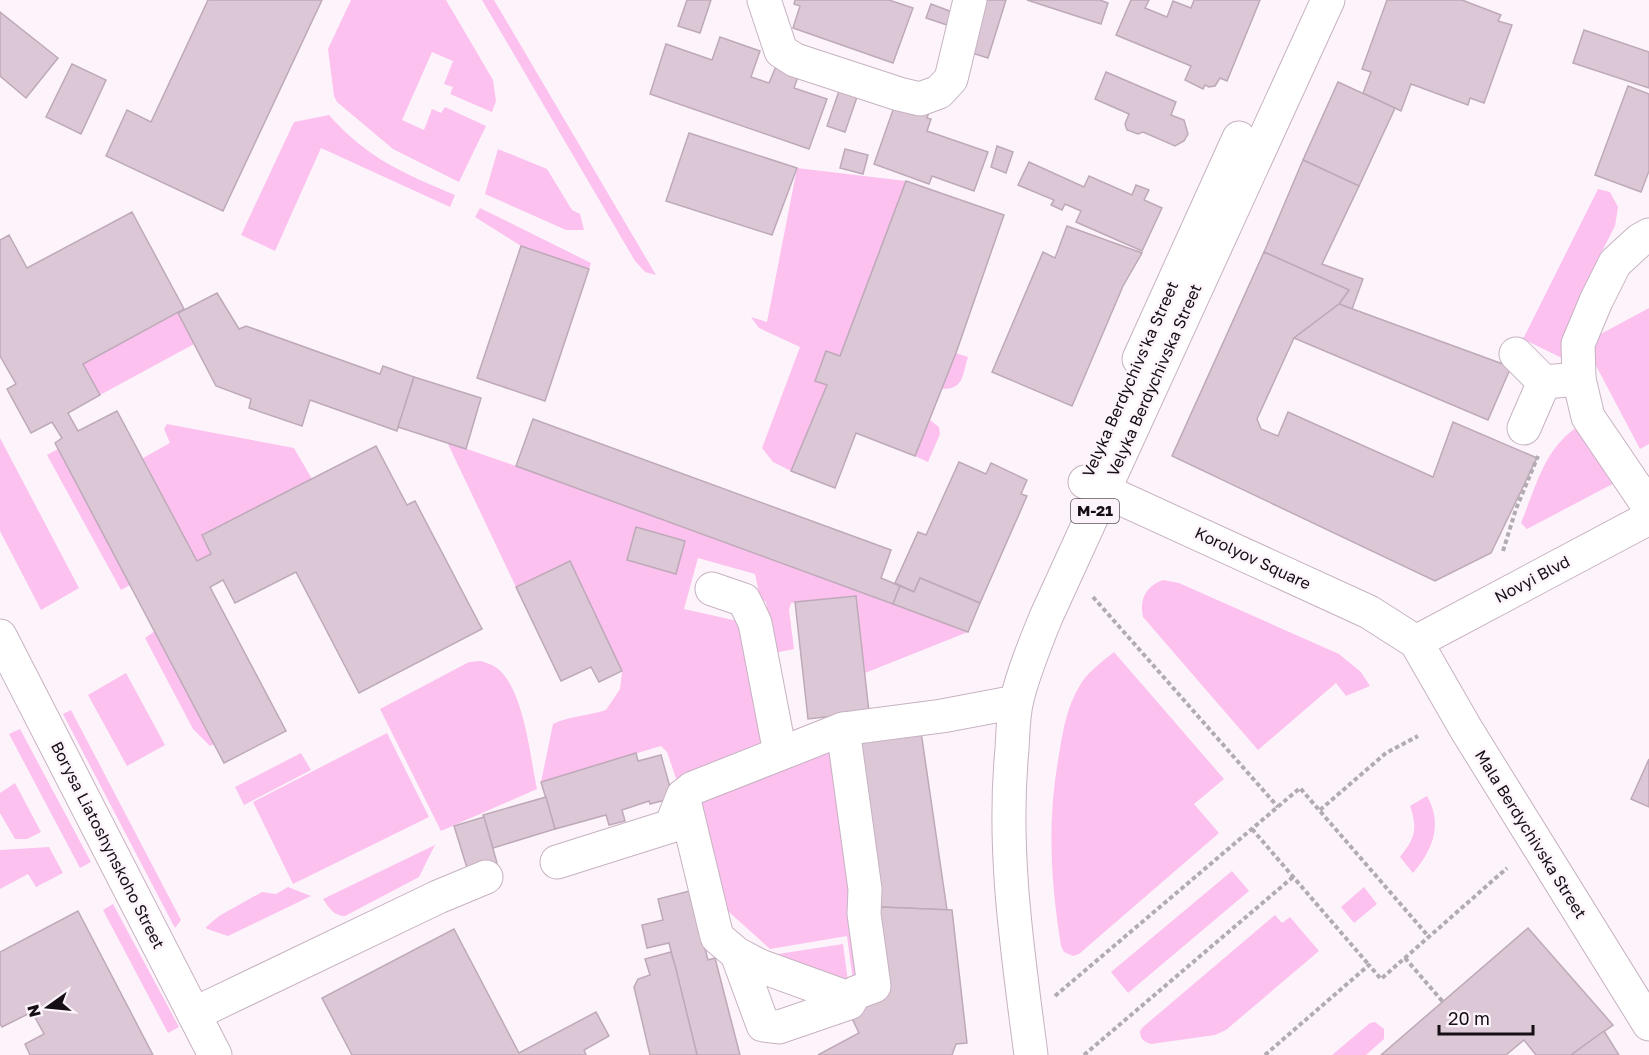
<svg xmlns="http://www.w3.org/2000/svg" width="1649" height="1055" font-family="'Golos Text',sans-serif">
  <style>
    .green { fill: #fcc1ef }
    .building { fill: #dcc7d7; stroke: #bea9b9; stroke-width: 1.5 }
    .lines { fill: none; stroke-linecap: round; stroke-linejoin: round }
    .minor-casing { stroke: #c7b2c2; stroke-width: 35 }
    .highway-casing { stroke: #c7b2c2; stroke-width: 35 }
    .path { stroke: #b3abb2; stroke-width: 4; stroke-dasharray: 4.5 3; stroke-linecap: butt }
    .minor { stroke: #fff; stroke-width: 33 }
    .highway { stroke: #fff; stroke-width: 33 }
    .labels { text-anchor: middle; stroke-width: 5; stroke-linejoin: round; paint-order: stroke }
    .shield { fill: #fdf4fb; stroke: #5b545a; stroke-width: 1.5 }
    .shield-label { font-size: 15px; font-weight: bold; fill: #160f15 }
    .street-label { font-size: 16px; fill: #160f15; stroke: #fdf4fb }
  </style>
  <rect width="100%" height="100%" fill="#fdf4fb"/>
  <!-- green -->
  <g class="green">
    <path d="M351 0H446L493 80 496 101 492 112 450 94 453 87 444 84 453 61 432 52 402 120 424 130 432 109 441 113 445 107 486 126 459 182 393 149 337 102 334 96 328 49Z"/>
    <path d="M482 0H494L656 275 645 272 635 261Z"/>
    <path d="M329 115C368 159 403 173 455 195L450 207 321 148 275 251 241 235 294 122Z"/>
    <path d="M498 149 547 169 572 210 580 214 584 230H566L485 194Z"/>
    <path d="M797 168 906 181 840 356 826 351 815 381 827 385 791 471 773 462 762 448 800 347 759 328 751 317 767 322Z"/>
    <path d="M1598 189 1610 192 1618 207 1615 226 1597 261 1585 293 1568 361 1523 339Z"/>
    <path d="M480 208 591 263 589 269 521 246 475 217Z"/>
    <path d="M1649 308V444L1640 449 1584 343Z"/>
    <path d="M178 313 194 344 100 395 83 364Z"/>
    <path d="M956 353 968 357C962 376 964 389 942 389Z"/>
    <path d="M930 420 939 427 940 434 928 462 915 456Z"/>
    <path d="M167 424 294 448 312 479 202 535 211 554 197 561 143 458 170 443 164 429Z"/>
    <path d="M1581 425 1624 478 1527 529 1521 523C1536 487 1545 445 1581 425Z"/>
    <path d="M0 438 79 588 41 610 0 531Z"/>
    <path d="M447 442 516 466 968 632 865 673 856 596 791 603 789 610 794 649 774 653 766 602 760 598 755 574 698 558 684 609 742 622 768 745 679 787 667 752 661 746 541 782 553 724C569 716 588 716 606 710L620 689 622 671 570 562 516 587Z"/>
    <path d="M58 449 130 585 121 590 47 455Z"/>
    <path d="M1163 580 1179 583 1339 654 1361 672 1370 686 1346 696 1336 683 1258 750 1143 617C1139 599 1146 586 1163 580Z"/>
    <path d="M155 631 214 744 210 746 193 729 145 638Z"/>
    <path d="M1114 652 1224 779 1194 804 1219 833 1079 954 1073 956 1064 952 1061 946C1050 877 1047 818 1060 749 1063 729 1068 705 1079 687 1087 672 1102 662 1114 652Z"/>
    <path d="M480 661C489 663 498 667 504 675 525 702 530 755 537 789L441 831 380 709 469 662Z"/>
    <path d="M126 673 165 745 127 766 88 695Z"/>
    <path d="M71 710 181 920 175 928 63 714Z"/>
    <path d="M20 729 91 862 80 868 9 734Z"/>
    <path d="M387 733 429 817 293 884 253 802Z"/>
    <path d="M830 749 870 981 854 988 847 936 770 949 719 903 692 797Z"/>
    <path d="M301 753 311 770 244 805 235 787Z"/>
    <path d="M15 783 41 832 27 839H15L0 813V793Z"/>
    <path d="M1427 796C1443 824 1433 850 1413 873L1400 857C1415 838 1418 830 1410 806Z"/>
    <path d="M435 845 419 877 345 916C334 916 329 908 323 899Z"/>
    <path d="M49 847 63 873 36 887 28 874 0 889V850Z"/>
    <path d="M1232 871 1249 891 1128 993 1111 972Z"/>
    <path d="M288 887 311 896 228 936 207 929 206 927 219 916 262 892 276 894Z"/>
    <path d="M1364 887 1377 904 1354 923 1341 907Z"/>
    <path d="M113 904 179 1027 168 1033 103 910Z"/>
    <path d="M1275 915 1282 923 1290 917 1319 951 1226 1030 1215 1035 1151 1044C1144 1042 1140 1039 1140 1031L1143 1027Z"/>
    <path d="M843 944 849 989 778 954Z"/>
    <path d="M1375 1022 1384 1029V1039L1366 1055H1332L1370 1023Z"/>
  </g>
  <!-- building -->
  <g class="building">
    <path d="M208 0H322L223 211 106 156 127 110 151 122Z"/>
    <path d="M687 0H711L700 33 678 26Z"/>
    <path d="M795 0H889L913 8 893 63 793 28 800 6 794 4Z"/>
    <path d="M983 0H1006L988 58 966 51Z"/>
    <path d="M1027 0H1100L1108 3 1101 24Z"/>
    <path d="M1131 0H1149L1145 8 1167 17 1173 1 1191 8 1194 0H1260L1227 81 1220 78 1215 86 1209 87 1205 85 1203 89 1185 80 1191 66 1116 35Z"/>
    <path d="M1387 0H1462L1501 15 1498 21 1512 25 1484 103 1470 98 1468 105 1411 84 1401 111 1363 93 1371 72 1362 69Z"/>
    <path d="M931 4 955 13 950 26 926 18Z"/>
    <path d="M0 12 58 58 26 98 0 76Z"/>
    <path d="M1584 30 1649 52V88L1573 63Z"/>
    <path d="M720 37 760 51 751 77 769 83 777 64 800 71 794 88 827 99 809 149 650 94 666 44 712 60Z"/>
    <path d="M72 64 106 80 81 134 46 117Z"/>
    <path d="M1106 72 1176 102 1171 115 1184 120 1188 134 1184 141 1175 146 1143 132 1138 134 1127 130 1125 124 1129 114 1095 99Z"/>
    <path d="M1338 82 1395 108 1359 186 1303 160Z"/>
    <path d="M1628 86 1649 94V171L1641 192 1595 175Z"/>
    <path d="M839 91 857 97 845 132 827 126Z"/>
    <path d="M894 107 929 112 927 118 931 119 927 131 988 152 974 191 932 176 929 184 874 164Z"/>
    <path d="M689 133 797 168 772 235 666 201Z"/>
    <path d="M997 146 1013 152 1006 173 991 167Z"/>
    <path d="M845 149 868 155 863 174 840 168Z"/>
    <path d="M1303 160 1359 186 1322 264 1363 279 1352 309 1339 304 1349 290 1264 252Z"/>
    <path d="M1029 162 1084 187 1089 176 1132 195 1136 185 1149 190 1144 200 1162 208 1142 251 1076 222 1081 211 1065 204 1062 210 1051 205 1054 200 1018 185Z"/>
    <path d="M906 181 1004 215 956 353 915 456 856 433 835 488 791 471 827 385 815 381 826 351 840 356Z"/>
    <path d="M132 212 184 309 83 364 100 395 68 413 78 431 117 411 197 561 211 554 202 535 376 446 407 505 415 501 482 629 359 693 296 572 235 603 223 580 210 587 286 731 224 763 55 443 62 438 52 422 31 433 7 389 16 384 0 356V240L9 235 27 268Z"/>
    <path d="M1067 226 1142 253 1123 286 1072 406 992 372 1043 252 1055 258Z"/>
    <path d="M521 246 589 269 545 401 477 378Z"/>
    <path d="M1264 252 1349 290 1339 304 1294 338 1257 419 1261 429 1278 436 1288 412 1433 477 1453 422 1537 458 1491 553 1435 581 1172 456Z"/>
    <path d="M217 293 239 329 246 326 380 374 383 366 414 377 397 431 310 400 302 426 249 408 251 399 216 386 178 313Z"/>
    <path d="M1339 304 1511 367 1488 420 1294 338Z"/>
    <path d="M414 377 481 398 466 449 398 427Z"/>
    <path d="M533 419 891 550 881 578 900 586 893 604 516 466Z"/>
    <path d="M959 462 986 474 991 463 1027 480 1021 494 1027 496 980 603 920 578 914 592 895 583 918 532 926 535Z"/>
    <path d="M636 527 685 541 676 574 627 560Z"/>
    <path d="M570 561 622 671 599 682 591 667 561 681 516 587Z"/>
    <path d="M920 578 980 603 968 632 893 604 900 586 914 592Z"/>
    <path d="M856 596 869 712 808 719 795 602Z"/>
    <path d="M920 725 947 910 881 907 855 734Z"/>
    <path d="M636 753 638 761 661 755 673 798 650 804 649 801 622 810 625 821 609 825 606 815 555 829 541 782Z"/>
    <path d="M1649 759V807L1631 799Z"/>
    <path d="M546 797 555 829 493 848 483 815Z"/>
    <path d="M484 817 497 863 468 871 454 826Z"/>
    <path d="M690 891 708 960 715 958 740 1055H697L669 943 647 948 642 925 663 920 658 899Z"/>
    <path d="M881 907 952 910 967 1043 956 1044 952 1055H818L859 1033 849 1012 870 909Z"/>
    <path d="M78 911 153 1055H30L25 1044 44 1034 32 1012 2 1027 0 1024V952Z"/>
    <path d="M1528 928 1613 1025 1571 1055H1536L1524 1040 1506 1055H1381Z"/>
    <path d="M454 929 519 1053 596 1012 609 1036 584 1050 586 1055H352L322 998Z"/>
    <path d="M671 952 676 969 697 1055H650L634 987 638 979 650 975 645 959Z"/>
    <path d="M1604 1031 1619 1055H1571Z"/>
  </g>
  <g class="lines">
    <defs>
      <g id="minor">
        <path d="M764 0 781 51 795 60 899 94 920 99 939 92 951 79 970 0"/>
        <path d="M1649 235 1640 240 1615 263 1596 301 1578 344 1579 379 1588 417 1649 507"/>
        <path d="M1516 354 1544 382"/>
        <path d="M1524 428 1544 382 1579 379"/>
        <path d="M1085 482 1369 612 1416 642 1466 729 1649 1024"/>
        <path d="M712 589 744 600 755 623 780 753"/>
        <path d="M0 636 215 1055"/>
        <path d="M1416 642 1649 518"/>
        <path d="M843 729 865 889 864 914 874 986 855 993 851 999"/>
        <path d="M683 796 717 937 737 954 760 966 851 999 849 1003 779 1027 763 1025 737 954"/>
        <path d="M557 862 671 826 683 796 693 788 843 729 942 716 1016 702"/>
        <path d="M194 1014 438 897 486 877"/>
      </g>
      <g id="highway">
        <path d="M1139 359 1239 138"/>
        <path d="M1031 1055C1018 954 1002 852 1012 749 1013 733 1013 715 1017 699 1024 671 1035 644 1046 617L1328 0"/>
      </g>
    </defs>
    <!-- minor casing -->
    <use href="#minor" class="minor-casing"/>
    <!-- highway casing -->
    <use href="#highway" class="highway-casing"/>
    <!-- path -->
    <g class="path">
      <path d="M1503 551 1516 509 1538 456"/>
      <path d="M1093 597 1278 807"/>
      <path d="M1320 810 1386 753 1418 736"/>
      <path d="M1252 829 1369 965"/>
      <path d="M1405 958 1443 1002"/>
      <path d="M1055 996 1300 788 1429 937"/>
      <path d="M1084 1055 1293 877"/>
      <path d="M1265 1055 1369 965 1381 979 1507 868"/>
    </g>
    <!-- minor -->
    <use href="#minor" class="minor"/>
    <!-- highway -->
    <use href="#highway" class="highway"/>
  </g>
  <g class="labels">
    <!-- shield labels -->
    <rect class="shield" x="1071" y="499" width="48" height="24" rx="4.5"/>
    <g class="shield-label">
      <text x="1095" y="516">М-21</text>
    </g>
    <!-- street labels -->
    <g class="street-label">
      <text transform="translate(1130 379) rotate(-66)" y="6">Velyka Berdychivs'ka Street</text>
      <text transform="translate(1154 380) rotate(-66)" y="6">Velyka Berdychivska Street</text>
      <text transform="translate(1253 558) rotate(25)" y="6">Korolyov Square</text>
      <text transform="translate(1532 579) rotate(-28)" y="6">Novyi Blvd</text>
      <text transform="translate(1531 834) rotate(58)" y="6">Mala Berdychivska Street</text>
      <text transform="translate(108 845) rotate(63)" y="6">Borysa Liatoshynskoho Street</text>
    </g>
  </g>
  <!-- north arrow -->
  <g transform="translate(48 1007) rotate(255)" stroke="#fdf4fb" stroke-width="4.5" paint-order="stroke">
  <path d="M0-4.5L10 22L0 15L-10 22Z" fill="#160f15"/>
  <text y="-9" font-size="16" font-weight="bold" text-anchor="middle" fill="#160f15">N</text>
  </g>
  <!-- scale -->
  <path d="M1439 1025v9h94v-9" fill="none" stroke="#160f15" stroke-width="3"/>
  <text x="1448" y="1025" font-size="18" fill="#160f15" stroke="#fdf4fb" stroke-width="4.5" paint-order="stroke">20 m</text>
</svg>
